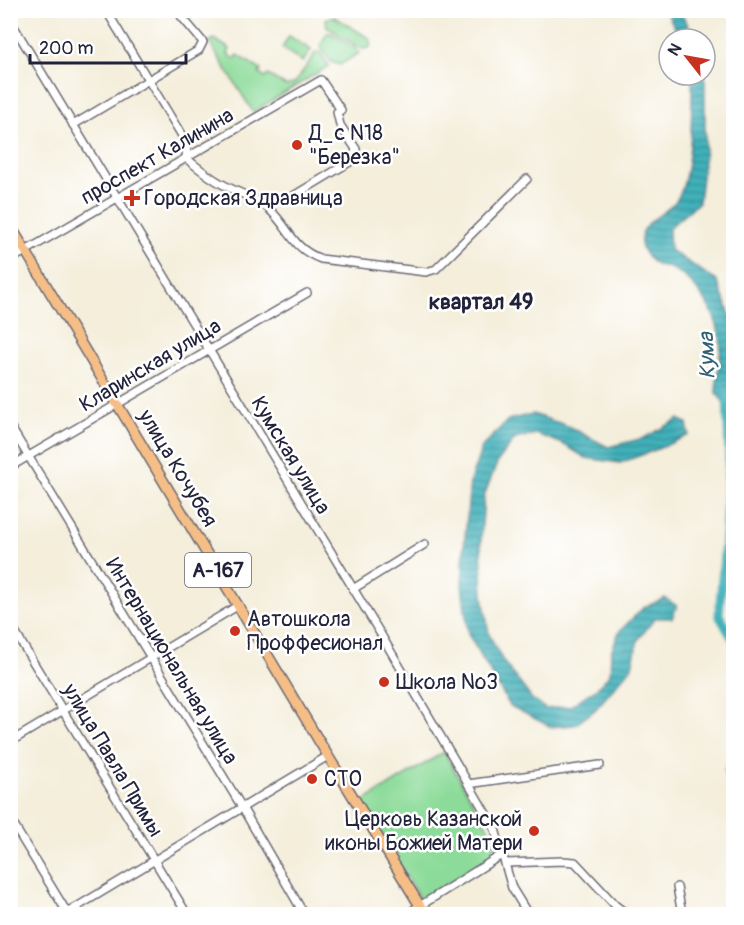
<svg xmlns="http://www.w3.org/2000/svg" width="744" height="925" font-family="Pangolin,sans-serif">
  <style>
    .green { fill: #8ddb9a; stroke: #587e6a; stroke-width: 1.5 }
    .water { fill: url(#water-rules); stroke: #31697a; stroke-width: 1.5 }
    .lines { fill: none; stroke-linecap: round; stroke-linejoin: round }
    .river { stroke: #40b0b9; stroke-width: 9 }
    .minor-casing { stroke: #6c6973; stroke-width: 10 }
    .major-casing { stroke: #6c6973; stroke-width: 12 }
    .minor { stroke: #fff; stroke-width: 7 }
    .major { stroke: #f6be87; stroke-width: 9 }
    .poi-dot { fill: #c8321e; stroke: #fff; stroke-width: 2 }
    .labels { text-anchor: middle; stroke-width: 5; stroke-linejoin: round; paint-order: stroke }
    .shield { fill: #fff; stroke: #646476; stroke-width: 1.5 }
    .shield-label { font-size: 20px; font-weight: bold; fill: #22223b }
    .poi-label { font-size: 21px; fill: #22223b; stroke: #fff; text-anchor: start }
    .street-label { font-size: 21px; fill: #22223b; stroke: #fff }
    .neighbourhood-label { font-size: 22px; font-weight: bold; fill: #22223b; stroke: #fff }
    .water-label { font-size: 22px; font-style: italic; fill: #306274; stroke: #fff }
  </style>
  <defs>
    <pattern id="water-rules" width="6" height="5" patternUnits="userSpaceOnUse" patternTransform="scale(1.5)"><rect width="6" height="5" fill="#40b0b9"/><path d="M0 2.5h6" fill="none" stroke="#358f98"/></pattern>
  </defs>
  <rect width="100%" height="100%" fill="#fff"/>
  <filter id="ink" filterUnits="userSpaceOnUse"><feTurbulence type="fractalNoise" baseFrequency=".0167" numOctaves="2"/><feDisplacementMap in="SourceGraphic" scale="12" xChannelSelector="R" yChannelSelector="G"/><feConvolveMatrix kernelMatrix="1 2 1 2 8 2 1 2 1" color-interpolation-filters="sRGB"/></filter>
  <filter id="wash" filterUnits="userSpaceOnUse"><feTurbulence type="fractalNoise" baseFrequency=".008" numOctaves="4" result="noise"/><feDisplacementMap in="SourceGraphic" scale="24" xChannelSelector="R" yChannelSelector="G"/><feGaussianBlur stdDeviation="1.35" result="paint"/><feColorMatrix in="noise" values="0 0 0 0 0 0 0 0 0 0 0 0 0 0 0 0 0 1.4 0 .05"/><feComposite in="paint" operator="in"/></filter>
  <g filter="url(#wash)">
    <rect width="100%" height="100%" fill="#f4eedb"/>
    <!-- green -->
    <g class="green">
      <path d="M333 16 369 38 371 45 369 48 362 49 327 27 326 19Z"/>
      <path d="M327 33H331L357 49 359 53 340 65 331 62 320 46Z"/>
      <path d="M289 36 311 50 303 62 282 48Z"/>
      <path d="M214 39 230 49 228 54 235 59 238 55 261 70 259 73 265 78 268 75 286 86 295 83 316 52 321 53 329 66 253 112 209 42Z"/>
      <path d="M444 752 490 831 497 854 421 901 361 803Z"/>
    </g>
    <!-- water -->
    <g class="water">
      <path d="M666 11H680L696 39H681Z"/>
      <path d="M705 67V151L699 202 669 228 670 250 717 281 733 322V390L727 406 716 393C716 376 723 353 720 337 715 308 687 266 656 265 647 257 637 247 642 234 647 219 665 214 675 202 693 181 692 103 692 75H705Z"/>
      <path d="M533 414 568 426 608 447 644 438 679 419 687 423 689 435 658 449 620 463 586 458 563 444 536 434 515 439 498 461 484 496 481 541 483 595 489 634 503 661 532 699 546 709 570 706 597 688 610 674 611 652 619 632 643 608 665 598 677 606 672 618H655L638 640 632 667 595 710 575 725 551 727 510 706 468 634 462 585 464 548 470 481 482 447 508 420Z"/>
    </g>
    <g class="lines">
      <!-- river -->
      <g class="river">
        <path d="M727 396 729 457 724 555 719 615 734 641"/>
        <path d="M734 763 728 771 734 800"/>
      </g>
    </g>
  </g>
  <g filter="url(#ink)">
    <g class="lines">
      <defs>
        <g id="minor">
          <path d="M106 10 187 144 186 158C198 168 210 178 224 185 238 193 257 198 269 209 290 228 291 248 321 259L426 272 436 269 527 179"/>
          <path d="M10 20 380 633 495 829 512 888 528 914"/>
          <path d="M73 125 199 50 203 42 181 16"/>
          <path d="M10 260 321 80 341 110 337 112 340 125 356 149 353 160 290 198"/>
          <path d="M10 426 243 809 304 914"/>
          <path d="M10 467 307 293"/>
          <path d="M353 589 425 544"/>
          <path d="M10 624 187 914"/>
          <path d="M10 742 239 605"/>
          <path d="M468 784 600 765"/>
          <path d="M10 819 68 914"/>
          <path d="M506 863 563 861 575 862 615 905 627 914"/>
          <path d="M677 887 682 914"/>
          <path d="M65 914 328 756"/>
          <path d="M407 914 503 854"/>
        </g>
        <path id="major" d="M10 225 328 756 425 914"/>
      </defs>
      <!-- minor casing -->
      <use href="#minor" class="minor-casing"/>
      <!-- major casing -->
      <use href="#major" class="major-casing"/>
      <!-- minor -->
      <use href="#minor" class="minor"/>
      <!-- major -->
      <use href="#major" class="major"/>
    </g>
  </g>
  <!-- markers -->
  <g class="poi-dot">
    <circle cx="297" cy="145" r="6"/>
    <path d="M129 189h6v6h6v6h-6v6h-6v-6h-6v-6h6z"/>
    <circle cx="235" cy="631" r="6"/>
    <circle cx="384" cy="682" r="6"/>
    <circle cx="312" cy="779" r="6"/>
    <circle cx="534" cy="831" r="6"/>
  </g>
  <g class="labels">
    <!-- shield labels -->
    <rect class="shield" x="185" y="553" width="66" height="34" rx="4.5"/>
    <g class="shield-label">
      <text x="218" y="577">А-167</text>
    </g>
    <!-- poi labels -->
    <g class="poi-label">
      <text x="309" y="140">Д_с N18<tspan x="309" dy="24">"Березка"</tspan></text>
      <text x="144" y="205">Городская Здравница</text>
      <text x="247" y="626">Автошкола<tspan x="247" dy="24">Проффесионал</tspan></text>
      <text x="396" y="689">Школа №3</text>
      <text x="324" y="786">СТО</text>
      <text x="522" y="826" text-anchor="end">Церковь Казанской<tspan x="522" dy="24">иконы Божией Матери</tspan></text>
    </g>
    <!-- street labels -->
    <g class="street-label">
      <text transform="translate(157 156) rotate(-30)" y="7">проспект Калинина</text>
      <text transform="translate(150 365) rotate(-31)" y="7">Кларинская улица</text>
      <text transform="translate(291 455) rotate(59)" y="7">Кумская улица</text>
      <text transform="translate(178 468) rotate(59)" y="7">улица Кочубея</text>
      <text transform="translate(172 661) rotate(59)" y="7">Интернациональная улица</text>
      <text transform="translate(113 760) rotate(59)" y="7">улица Павла Примы</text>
    </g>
    <!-- neighbourhood labels -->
    <g class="neighbourhood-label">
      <text x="481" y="309">квартал 49</text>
    </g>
    <!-- water labels -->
    <g class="water-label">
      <text transform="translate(706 356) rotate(-92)" y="8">Кума</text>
    </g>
  </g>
  <!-- margin -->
  <rect width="744" height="925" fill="none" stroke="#fff" stroke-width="36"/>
  <!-- north arrow -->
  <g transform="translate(687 57) rotate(301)"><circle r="28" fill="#ffffff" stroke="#a7a7b1" stroke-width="1.5"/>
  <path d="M0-4.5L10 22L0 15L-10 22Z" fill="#c8321e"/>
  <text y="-9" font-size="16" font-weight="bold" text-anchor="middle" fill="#22223b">N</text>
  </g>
  <!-- scale -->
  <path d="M30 54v9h156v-9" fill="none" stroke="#22223b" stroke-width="3"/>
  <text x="39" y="54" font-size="18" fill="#22223b" stroke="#ffffff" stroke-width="4.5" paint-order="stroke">200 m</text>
</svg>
